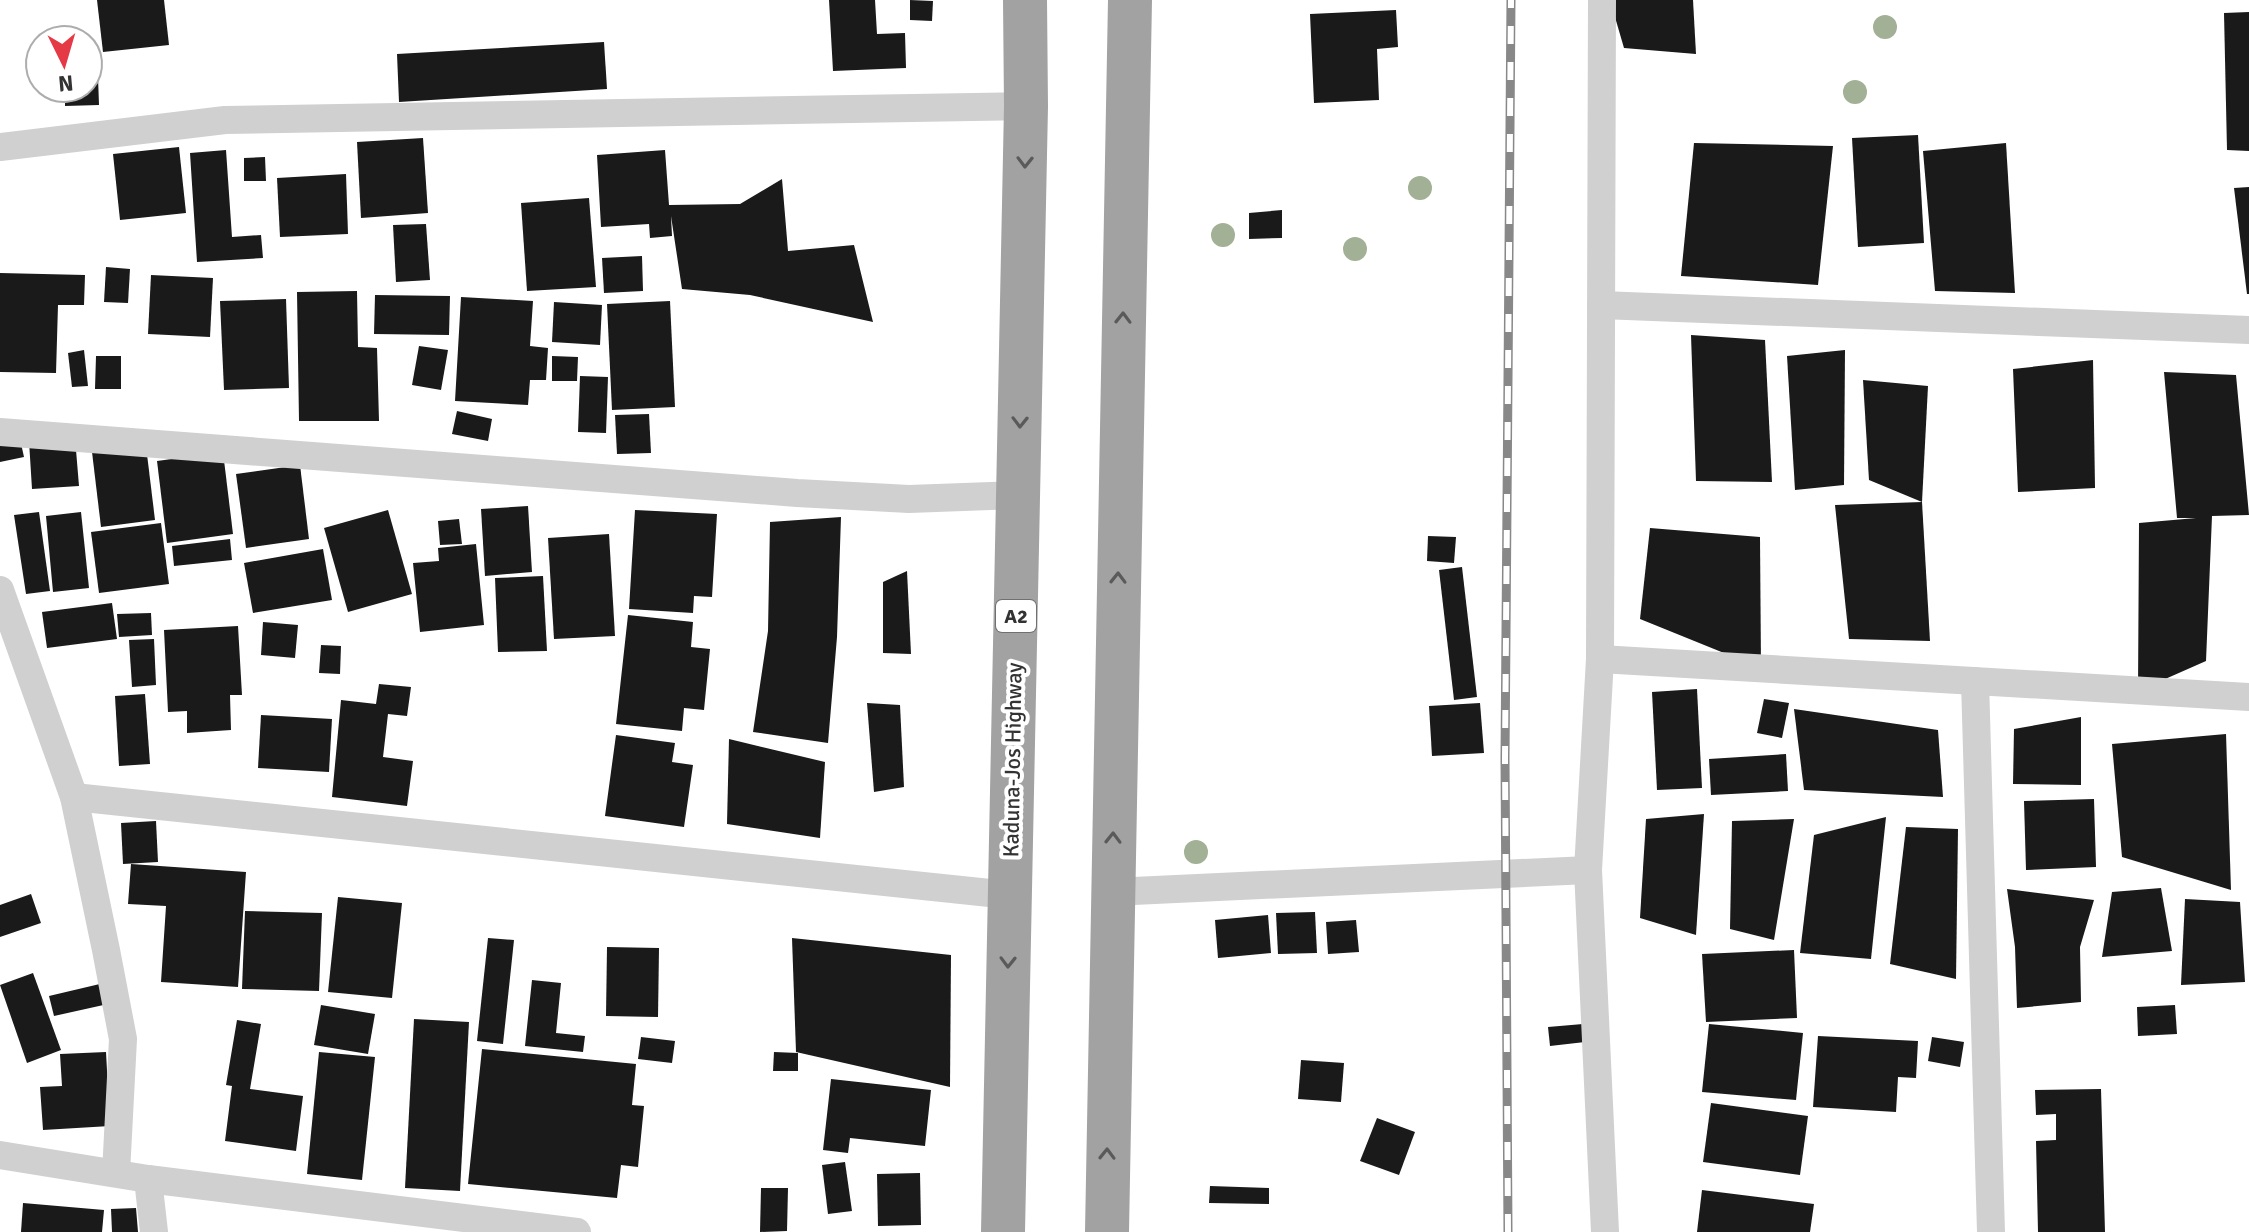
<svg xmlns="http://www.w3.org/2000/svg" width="2249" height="1232" font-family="Signika,sans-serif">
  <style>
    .building { fill: #1a1a1a }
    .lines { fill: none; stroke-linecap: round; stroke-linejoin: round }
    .minor { stroke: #d0d0d0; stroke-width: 28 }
    .trunk { stroke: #a2a2a2; stroke-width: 44 }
    .rail-casing { stroke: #888; stroke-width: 9 }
    .rail { stroke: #fff; stroke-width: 6; stroke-dasharray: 18; stroke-linecap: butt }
    .tree { fill: #a2b095 }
    .oneway { stroke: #5a5a5a }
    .labels { text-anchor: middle; stroke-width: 8; stroke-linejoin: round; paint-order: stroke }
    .shield { fill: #fff; stroke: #707070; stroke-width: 2 }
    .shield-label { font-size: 20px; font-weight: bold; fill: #333 }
    .street-label { font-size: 22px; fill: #333; stroke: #fff }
  </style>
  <rect width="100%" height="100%" fill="#fff"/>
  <!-- building -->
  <g class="building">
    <path d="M97 0H164L169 45 103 52Z"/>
    <path d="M829 0H875L877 34 905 33 906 68 833 71Z"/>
    <path d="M910 0 933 1 932 21 910 20Z"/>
    <path d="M1610 0H1693L1696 54 1624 48Z"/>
    <path d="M1396 10 1398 47 1377 49 1379 100 1314 103 1310 14Z"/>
    <path d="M2249 12V151L2227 150 2224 13Z"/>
    <path d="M604 42 607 89 399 102 397 54Z"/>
    <path d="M98 77 99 105 65 106V88H88V78Z"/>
    <path d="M1918 135 1924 243 1858 247 1852 138Z"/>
    <path d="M423 138 428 213 361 218 357 142Z"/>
    <path d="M1694 143 1833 146 1818 285 1681 276Z"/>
    <path d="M2006 143 2015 293 1935 291 1923 151Z"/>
    <path d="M179 147 186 213 120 220 113 154Z"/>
    <path d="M226 150 232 237 261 235 263 258 197 262 190 153Z"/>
    <path d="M665 150 669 205 740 204 782 179 788 251 854 245 873 322 750 295 682 289 671 216 672 236 650 238 649 224 601 227 597 155Z"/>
    <path d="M265 157 266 181H244V158Z"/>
    <path d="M346 174 348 234 280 237 277 178Z"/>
    <path d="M2249 187V294H2247L2234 188Z"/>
    <path d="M589 198 596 287 527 291 521 203Z"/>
    <path d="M1282 210V238L1249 239V213Z"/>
    <path d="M426 224 430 280 396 282 393 225Z"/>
    <path d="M642 256 643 291 604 293 602 258Z"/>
    <path d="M106 267 130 269 128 303 104 302Z"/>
    <path d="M0 273 85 275 84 305H58L56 373 0 372Z"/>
    <path d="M151 275 213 278 210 337 148 334Z"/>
    <path d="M357 291 358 347 377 348 379 421H299L297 292Z"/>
    <path d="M375 295 450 296 449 335 374 334Z"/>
    <path d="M461 297 533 301 530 346 548 348 546 380H530L528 405 455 401Z"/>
    <path d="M286 299 289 388 224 390 220 301Z"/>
    <path d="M670 301 675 407 612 410 607 304Z"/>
    <path d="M554 302 602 305 600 345 552 342Z"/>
    <path d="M1691 335 1765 340 1772 482 1696 481Z"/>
    <path d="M419 346 448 350 441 390 412 385Z"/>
    <path d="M84 350 88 386 72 387 68 353Z"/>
    <path d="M1845 350 1844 485 1795 490 1787 356Z"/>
    <path d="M96 356H121V389H95Z"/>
    <path d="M552 356 578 357 577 381H552Z"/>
    <path d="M2093 360 2095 488 2018 492 2013 369Z"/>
    <path d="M2164 372 2236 375 2249 515 2212 516 2206 661 2138 691 2139 523 2196 518H2177Z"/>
    <path d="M580 376 608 377 606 433 578 432Z"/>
    <path d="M1863 380 1928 386 1922 502 1869 480Z"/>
    <path d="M457 411 492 419 488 441 452 434Z"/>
    <path d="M649 414 651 453 617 454 615 415Z"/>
    <path d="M75 438 79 486 32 489 29 441Z"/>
    <path d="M20 439 24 457 0 462V444Z"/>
    <path d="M146 446 155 520 101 527 92 452Z"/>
    <path d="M223 452 233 534 167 543 157 461Z"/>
    <path d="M300 465 309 539 246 548 236 474Z"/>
    <path d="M1922 502 1930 641 1849 639 1835 505Z"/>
    <path d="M528 506 532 572 485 576 481 509Z"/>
    <path d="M388 510 412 594 348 612 324 528Z"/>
    <path d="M635 510 717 514 712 597 694 596 693 613 629 609Z"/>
    <path d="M39 512 50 591 26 594 14 515Z"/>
    <path d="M81 512 89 588 53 592 46 516Z"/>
    <path d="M841 517 837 637 828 743 753 732 768 631 770 522Z"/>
    <path d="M459 519 462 544 440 545 438 521Z"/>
    <path d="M161 523 169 584 99 593 91 532Z"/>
    <path d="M1650 528 1760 537 1761 668 1640 619Z"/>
    <path d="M609 534 615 636 554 639 548 538Z"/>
    <path d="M1428 536 1456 537 1454 563 1427 561Z"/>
    <path d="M230 539 232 560 174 566 172 546Z"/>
    <path d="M476 544 484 625 420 632 413 563 439 561 438 548Z"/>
    <path d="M323 549 332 600 253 613 244 563Z"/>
    <path d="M1462 567 1477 697 1454 700 1439 570Z"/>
    <path d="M907 571 911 654 883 653V582Z"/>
    <path d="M543 576 547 651 498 652 495 578Z"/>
    <path d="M112 603 117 639 47 648 42 612Z"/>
    <path d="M151 613 152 635 119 637 117 614Z"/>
    <path d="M628 615 693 622 691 647 710 649 704 710 684 708 682 731 616 724Z"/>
    <path d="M263 622 298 625 295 658 261 655Z"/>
    <path d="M238 626 242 695H230L231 730 187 733V711L168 712 164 630Z"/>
    <path d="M154 639 156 685 132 687 129 640Z"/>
    <path d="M321 645 341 646 340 674 319 673Z"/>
    <path d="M379 684 411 687 407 716 388 714 383 757 413 761 407 806 332 797 341 700 376 704Z"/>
    <path d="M1697 689 1702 788 1657 790 1652 692Z"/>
    <path d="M145 694 150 764 119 766 115 696Z"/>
    <path d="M1764 699 1789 703 1782 738 1757 733Z"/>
    <path d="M867 703 900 705 904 787 874 792Z"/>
    <path d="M1480 703 1484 753 1432 756 1429 706Z"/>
    <path d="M1794 709 1938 730 1943 797 1804 790Z"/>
    <path d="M261 715 332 719 329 772 258 768Z"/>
    <path d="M2081 717V785L2013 784 2014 729Z"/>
    <path d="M2226 734 2231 890 2122 857 2112 744Z"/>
    <path d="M616 735 675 743 672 762 693 765 684 827 605 816Z"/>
    <path d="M729 739 825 762 820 838 727 824Z"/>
    <path d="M1786 754 1788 791 1711 795 1709 759Z"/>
    <path d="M2094 799 2096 867 2026 870 2024 801Z"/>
    <path d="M1704 814 1696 935 1640 918 1646 819Z"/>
    <path d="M1886 817 1871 959 1800 953 1814 835Z"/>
    <path d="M1794 819 1774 940 1730 929 1732 821Z"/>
    <path d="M156 821 158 862 123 864 121 823Z"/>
    <path d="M1906 827 1958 829 1956 979 1890 964Z"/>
    <path d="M131 864 246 872 238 987 161 982 166 906 128 904Z"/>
    <path d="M2161 888 2172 951 2102 957 2112 892Z"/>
    <path d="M2007 889 2094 900 2080 947 2081 1002 2017 1008 2015 947Z"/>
    <path d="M31 894 41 923 0 937V905Z"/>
    <path d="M338 897 402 903 392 998 328 992Z"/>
    <path d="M2185 899 2240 902 2245 982 2181 985Z"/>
    <path d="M245 911 322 913 319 991 242 989Z"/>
    <path d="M1315 912 1317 953 1278 954 1276 913Z"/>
    <path d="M1268 915 1271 953 1218 958 1215 920Z"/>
    <path d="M1356 920 1359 952 1328 954 1326 922Z"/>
    <path d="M488 938 514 940 503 1044 477 1041Z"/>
    <path d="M792 938 951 955 950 1087 796 1052Z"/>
    <path d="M607 947 659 948 658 1017 606 1016Z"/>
    <path d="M1794 950 1797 1018 1706 1022 1702 954Z"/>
    <path d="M33 973 61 1050 27 1063 0 985Z"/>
    <path d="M532 980 561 983 556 1033 585 1036 583 1052 525 1046Z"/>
    <path d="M104 983 108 1004 54 1016 49 996Z"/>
    <path d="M321 1005 375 1014 368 1054 314 1045Z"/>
    <path d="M2175 1005 2177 1034 2138 1036 2137 1007Z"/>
    <path d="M414 1019 469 1022 460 1191 405 1188Z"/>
    <path d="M237 1020 261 1024 250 1089 303 1096 296 1151 225 1141 232 1086 226 1085Z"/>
    <path d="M1583 1024 1585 1042 1550 1046 1548 1027Z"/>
    <path d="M1709 1024 1803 1033 1796 1100 1702 1092Z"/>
    <path d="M1818 1036 1918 1041 1916 1078 1898 1077 1896 1112 1813 1107Z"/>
    <path d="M641 1037 675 1041 672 1063 638 1059Z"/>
    <path d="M1932 1037 1964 1042 1960 1067 1928 1061Z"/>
    <path d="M482 1049 636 1064 632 1105 644 1106 638 1167 621 1165 617 1198 468 1184Z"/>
    <path d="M106 1052 110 1126 43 1130 40 1087 62 1086 60 1054Z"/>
    <path d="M319 1052 375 1057 362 1180 307 1174Z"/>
    <path d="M774 1052 798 1053V1071H773Z"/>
    <path d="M1301 1060 1344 1063 1341 1102 1298 1099Z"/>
    <path d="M831 1079 931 1090 925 1146 850 1138 848 1153 823 1150Z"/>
    <path d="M2101 1089 2105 1232H2038L2036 1141 2056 1140V1114L2036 1115 2035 1090Z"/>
    <path d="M1711 1103 1808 1116 1800 1175 1703 1162Z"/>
    <path d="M1377 1118 1415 1132 1399 1175 1360 1161Z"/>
    <path d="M845 1162 852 1211 828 1214 822 1165Z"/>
    <path d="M920 1173 921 1225 878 1226 877 1174Z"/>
    <path d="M1210 1186 1269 1188V1204L1209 1203Z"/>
    <path d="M761 1188H788L787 1231 760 1232Z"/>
    <path d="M1702 1190 1814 1204 1810 1232H1697Z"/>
    <path d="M23 1203 104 1210 102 1232H21Z"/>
    <path d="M136 1208 138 1232H112L111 1209Z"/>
  </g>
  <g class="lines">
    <!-- minor -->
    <g class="minor">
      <path d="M1602 0 1600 659 1588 870 1605 1232"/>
      <path d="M0 147 225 120 1026 106"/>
      <path d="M1601 305 2249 330"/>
      <path d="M0 432 797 493 909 499 1019 495"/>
      <path d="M0 590 74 797 106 950 123 1039 116 1173"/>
      <path d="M1600 659 2249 697"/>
      <path d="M1975 681 1991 1232"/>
      <path d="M74 797 1009 895"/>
      <path d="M1112 892 1588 870"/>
      <path d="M0 1155 148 1179 577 1232"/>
      <path d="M148 1179 154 1232"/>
    </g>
    <!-- trunk -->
    <g class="trunk">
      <path d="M1003 1232 1026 106 1025 0"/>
      <path d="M1107 1232 1130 0"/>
    </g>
    <defs>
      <path id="rail" d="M1508 1232 1505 758 1511 0"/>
    </defs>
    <!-- rail casing -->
    <use href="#rail" class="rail-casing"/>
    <!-- rail -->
    <use href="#rail" class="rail"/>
  </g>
  <!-- trees -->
  <g class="tree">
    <circle cx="1885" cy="27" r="12"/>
    <circle cx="1855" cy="92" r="12"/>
    <circle cx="1420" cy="188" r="12"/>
    <circle cx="1223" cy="235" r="12"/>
    <circle cx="1355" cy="249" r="12"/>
    <circle cx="1196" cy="852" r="12"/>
  </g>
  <!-- one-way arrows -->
  <defs><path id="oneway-chevron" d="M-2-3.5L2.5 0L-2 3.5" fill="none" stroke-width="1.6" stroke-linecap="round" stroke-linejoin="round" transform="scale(2)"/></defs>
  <g class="oneway">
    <use href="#oneway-chevron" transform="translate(1025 162) rotate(91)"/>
    <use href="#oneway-chevron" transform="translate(1123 318) rotate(-89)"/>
    <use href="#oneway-chevron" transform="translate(1020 422) rotate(91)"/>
    <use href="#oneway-chevron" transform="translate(1118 578) rotate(-89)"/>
    <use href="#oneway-chevron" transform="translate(1113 838) rotate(-89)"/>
    <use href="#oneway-chevron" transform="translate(1008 962) rotate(91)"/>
    <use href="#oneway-chevron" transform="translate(1107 1154) rotate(-89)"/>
  </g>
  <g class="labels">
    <!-- shield labels -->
    <rect class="shield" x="996" y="600" width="40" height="32" rx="6"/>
    <g class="shield-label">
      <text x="1016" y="623">A2</text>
    </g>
    <!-- street labels -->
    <g class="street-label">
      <text transform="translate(1012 760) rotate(-89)" y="8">Kaduna-Jos Highway</text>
    </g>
  </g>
  <!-- north arrow -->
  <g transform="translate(64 64) rotate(175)"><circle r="38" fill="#ffffff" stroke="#adadad" stroke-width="2"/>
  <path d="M0-6L14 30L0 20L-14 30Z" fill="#e63946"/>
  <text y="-12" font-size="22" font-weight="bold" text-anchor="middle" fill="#333333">N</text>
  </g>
</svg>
